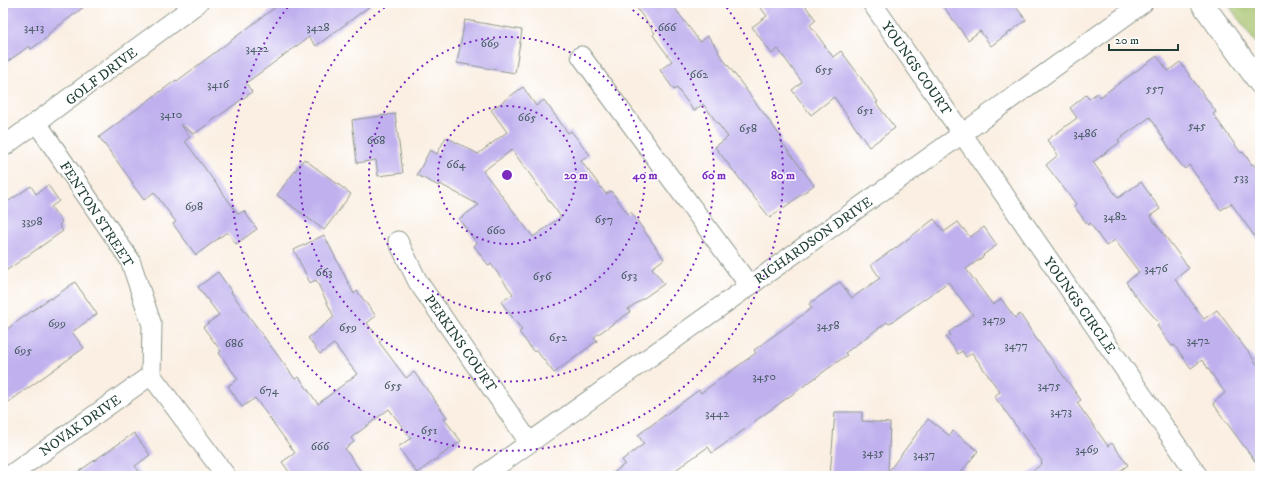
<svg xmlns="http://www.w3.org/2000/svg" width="1263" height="479" font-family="'IM FELL DW Pica',serif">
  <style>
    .green { fill: #a3c068; stroke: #617e4e }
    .building { fill: #c0b0ee; fill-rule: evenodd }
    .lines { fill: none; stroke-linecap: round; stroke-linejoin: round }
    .street-casing { stroke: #8c968b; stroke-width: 21 }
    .secondary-casing { stroke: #8c968b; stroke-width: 24 }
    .street { stroke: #fff; stroke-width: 19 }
    .secondary { stroke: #fff; stroke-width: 22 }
    .ring { fill: none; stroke: #7b2cbf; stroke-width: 2; stroke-dasharray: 2 4 }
    .labels { text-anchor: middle; stroke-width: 3; stroke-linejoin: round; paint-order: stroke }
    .number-label { font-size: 12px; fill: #475a62 }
    .street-label { font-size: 14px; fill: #1f3d34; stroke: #fff }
    .centre { fill: #7b2cbf; stroke: #fff; stroke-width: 2 }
    .ring-label { font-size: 12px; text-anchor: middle; font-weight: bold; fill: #7b2cbf; stroke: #fff; stroke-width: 3; stroke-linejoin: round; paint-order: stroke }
  </style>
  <rect width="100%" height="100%" fill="#fff"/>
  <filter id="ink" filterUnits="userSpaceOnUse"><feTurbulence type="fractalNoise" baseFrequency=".025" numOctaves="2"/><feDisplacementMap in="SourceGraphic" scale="8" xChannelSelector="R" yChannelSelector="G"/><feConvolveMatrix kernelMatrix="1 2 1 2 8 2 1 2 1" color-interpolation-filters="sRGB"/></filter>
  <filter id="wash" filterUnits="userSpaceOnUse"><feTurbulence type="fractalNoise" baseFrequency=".012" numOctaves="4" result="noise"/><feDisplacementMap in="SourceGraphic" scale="16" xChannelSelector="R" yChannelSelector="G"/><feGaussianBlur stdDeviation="0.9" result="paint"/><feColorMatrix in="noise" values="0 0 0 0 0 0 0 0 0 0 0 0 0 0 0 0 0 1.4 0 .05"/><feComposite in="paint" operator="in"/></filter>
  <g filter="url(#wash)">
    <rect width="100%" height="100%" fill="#faefe2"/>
    <!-- green -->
    <path class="green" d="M1227 3H1260V49Z"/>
    <g id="blocks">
      <!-- building -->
      <g class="building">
        <path d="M3 3H89L48 34 49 36 31 49 29 46 3 65Z"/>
        <path d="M281 3H374L316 46 309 37 246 83 252 92 194 134 180 124 190 137 185 141 238 214 244 211 257 229 236 244 227 232 196 255 173 224 176 222 154 192 144 200 132 184 133 183 99 137 176 80 177 81Z"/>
        <path d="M633 3H671L700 42 708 36 719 51 718 52 782 138 780 140 814 185 770 218 715 147 728 137 703 104 694 111 677 88 674 90 660 70 672 61 660 45 653 35 655 33Z"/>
        <path d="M757 3H803L816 20 810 25 833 57 841 51 859 75 878 102 876 103 895 128 869 147 834 97 811 115 792 90 802 82 778 49 772 54 752 27 767 16Z"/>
        <path d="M941 3H1013L1026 20 991 46 980 31 968 40Z"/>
        <path d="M465 20 522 30 515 73 457 63Z"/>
        <path d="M1157 56 1168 71 1180 62 1216 112 1213 114 1241 153 1243 152 1252 165 1253 164 1260 173V244L1231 203 1221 210 1189 165 1185 169 1175 157 1150 117 1118 140 1120 142 1093 162 1118 198 1141 182 1160 209 1150 216 1189 268 1175 279 1204 319 1217 310 1260 368V468L1221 415 1213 403 1225 393 1202 360 1191 368 1174 345 1172 346 1157 326 1160 324 1134 294 1126 282 1139 272 1115 240 1106 246 1090 223 1088 225 1074 206 1076 204 1046 165 1058 155 1047 140 1077 118 1070 108 1086 95 1089 99 1097 93 1100 97Z"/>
        <path d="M523 87 536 106 544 100 568 133 571 131 590 155 581 161 606 194 611 191 628 214 631 212 664 259 652 268 664 284 628 309 630 312 594 337 597 341 554 373 536 350 534 352 519 332 522 330 501 302 513 294 491 264 489 266 474 246 477 243 459 219 479 205 440 184 439 186 417 175 430 150 437 154 446 137 478 154 507 132 491 110ZM512 150 561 217 533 237 483 171Z"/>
        <path d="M395 114 403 173 378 176 376 160 357 163 352 120Z"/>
        <path d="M304 159 351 194 324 230 277 195Z"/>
        <path d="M48 185 59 201 51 207 62 222 59 225 63 231 3 273V205L31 186 36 194Z"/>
        <path d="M934 219 944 232 958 222 970 237 984 227 997 245 983 255 984 256 966 269 993 305 1001 299 1015 318 1020 314 1035 337 1081 400 1077 403 1108 446 1112 443 1128 465 1113 476H1026L1042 464 1041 462 1042 461 994 396 1000 392 972 353 966 357 962 351 958 354 946 337 950 335 949 332 973 315 948 282 889 324 887 322 845 353 847 355 755 421V422L712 453 708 447 667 476H609L625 464 622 460 644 444 638 435 699 390 701 393 756 353 754 350 812 308 809 304 840 282 852 298 880 278 871 265 892 250V251Z"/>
        <path d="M324 235 354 294 357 291 376 316 367 323 381 341 379 342 406 378 414 372 447 417 444 419 461 441 417 473 398 447 411 438 389 409 351 438 354 442 345 449 364 476H292L282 462 295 453 255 398 242 407 228 386 238 379 219 353 221 351 203 327 219 315 198 287 218 272 232 292H231L295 379 299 377 318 404 357 374 334 344 320 354 308 338 334 317 316 280 310 283 294 250Z"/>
        <path d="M75 282 97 314 72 332 84 348 3 406V332L50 298 51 299Z"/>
        <path d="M835 412H862V421L890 423 888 472 928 419 950 436 953 431 978 451 958 476H830Z"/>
        <path d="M134 433 150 455 135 466 143 476H72Z"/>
      </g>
    </g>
  </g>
  <g filter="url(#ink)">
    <use href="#blocks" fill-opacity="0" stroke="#8c968b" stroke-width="1"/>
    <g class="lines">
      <defs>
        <g id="street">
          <path d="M872 3 1198 476"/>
          <path d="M581 56 749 285"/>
          <path d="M37 123 130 260 152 325 151 375 226 476"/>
          <path d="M3 147 198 3"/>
          <path d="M398 241 418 282 529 442"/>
          <path d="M9 476 151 375"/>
          <path d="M483 476 962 134 1143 3"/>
        </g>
        <path id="secondary" d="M1202 3 1260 83"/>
      </defs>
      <!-- street casing -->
      <use href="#street" class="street-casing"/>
      <!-- secondary casing -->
      <use href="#secondary" class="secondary-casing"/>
      <!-- street -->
      <use href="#street" class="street"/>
      <!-- secondary -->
      <use href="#secondary" class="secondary"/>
    </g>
  </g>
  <!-- distance rings -->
  <g class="ring">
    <circle cx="507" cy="175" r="69"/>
    <circle cx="507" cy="175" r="138"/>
    <path d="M623 3A207 207 0 1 1 391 3"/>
    <path d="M723 3A276 276 0 1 1 291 3"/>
  </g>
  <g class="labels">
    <!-- number labels -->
    <g class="number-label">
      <text x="34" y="31">3413</text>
      <text x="318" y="31">3428</text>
      <text x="667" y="31">666</text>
      <text x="490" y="47">669</text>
      <text x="257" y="52">3422</text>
      <text x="824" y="73">655</text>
      <text x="699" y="78">662</text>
      <text x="218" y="88">3416</text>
      <text x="1155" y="92">557</text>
      <text x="865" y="114">651</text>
      <text x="171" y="118">3410</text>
      <text x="527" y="121">665</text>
      <text x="1197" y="129">545</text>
      <text x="748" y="132">658</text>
      <text x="1085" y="137">3486</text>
      <text x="376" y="144">668</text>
      <text x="456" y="168">664</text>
      <text x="1241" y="181">533</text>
      <text x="194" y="210">698</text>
      <text x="1115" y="220">3482</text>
      <text x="604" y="223">657</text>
      <text x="32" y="225">3398</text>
      <text x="496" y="234">660</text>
      <text x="1156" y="272">3476</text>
      <text x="324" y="276">663</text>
      <text x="629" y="279">653</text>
      <text x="542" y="280">656</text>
      <text x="994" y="323">3479</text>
      <text x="57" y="327">699</text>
      <text x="828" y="329">3458</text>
      <text x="348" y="331">659</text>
      <text x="558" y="341">652</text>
      <text x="1198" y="344">3472</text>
      <text x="234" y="347">686</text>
      <text x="1016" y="349">3477</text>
      <text x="23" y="354">695</text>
      <text x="764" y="380">3450</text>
      <text x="393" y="389">655</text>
      <text x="1049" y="389">3475</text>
      <text x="269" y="394">674</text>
      <text x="1061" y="415">3473</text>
      <text x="717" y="417">3442</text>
      <text x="429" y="434">651</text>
      <text x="320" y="450">666</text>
      <text x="1087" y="453">3469</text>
      <text x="873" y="456">3435</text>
      <text x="924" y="458">3437</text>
    </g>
    <!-- street labels -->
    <g class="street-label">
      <text transform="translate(917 68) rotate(55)" y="5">YOUNGS COURT</text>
      <text transform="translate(101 76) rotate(-37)" y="5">GOLF DRIVE</text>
      <text transform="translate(97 214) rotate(57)" y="5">FENTON STREET</text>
      <text transform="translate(813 240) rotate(-35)" y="5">RICHARDSON DRIVE</text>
      <text transform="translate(1080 305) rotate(55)" y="5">YOUNGS CIRCLE</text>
      <text transform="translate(461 343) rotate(55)" y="5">PERKINS COURT</text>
      <text transform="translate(80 425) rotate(-35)" y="5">NOVAK DRIVE</text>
    </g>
  </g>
  <circle cx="507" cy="175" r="6" class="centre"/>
  <g class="ring-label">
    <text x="576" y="179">20 m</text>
    <text x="645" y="179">40 m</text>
    <text x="714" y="179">60 m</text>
    <text x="783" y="179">80 m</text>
  </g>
  <!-- margin -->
  <rect width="1263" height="479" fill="none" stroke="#fff" stroke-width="16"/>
  <!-- scale -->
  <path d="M1109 44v6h69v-6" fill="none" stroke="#1f3d34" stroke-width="2"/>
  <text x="1115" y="44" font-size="12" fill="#1f3d34" stroke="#ffffff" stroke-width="3" paint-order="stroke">20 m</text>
</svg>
